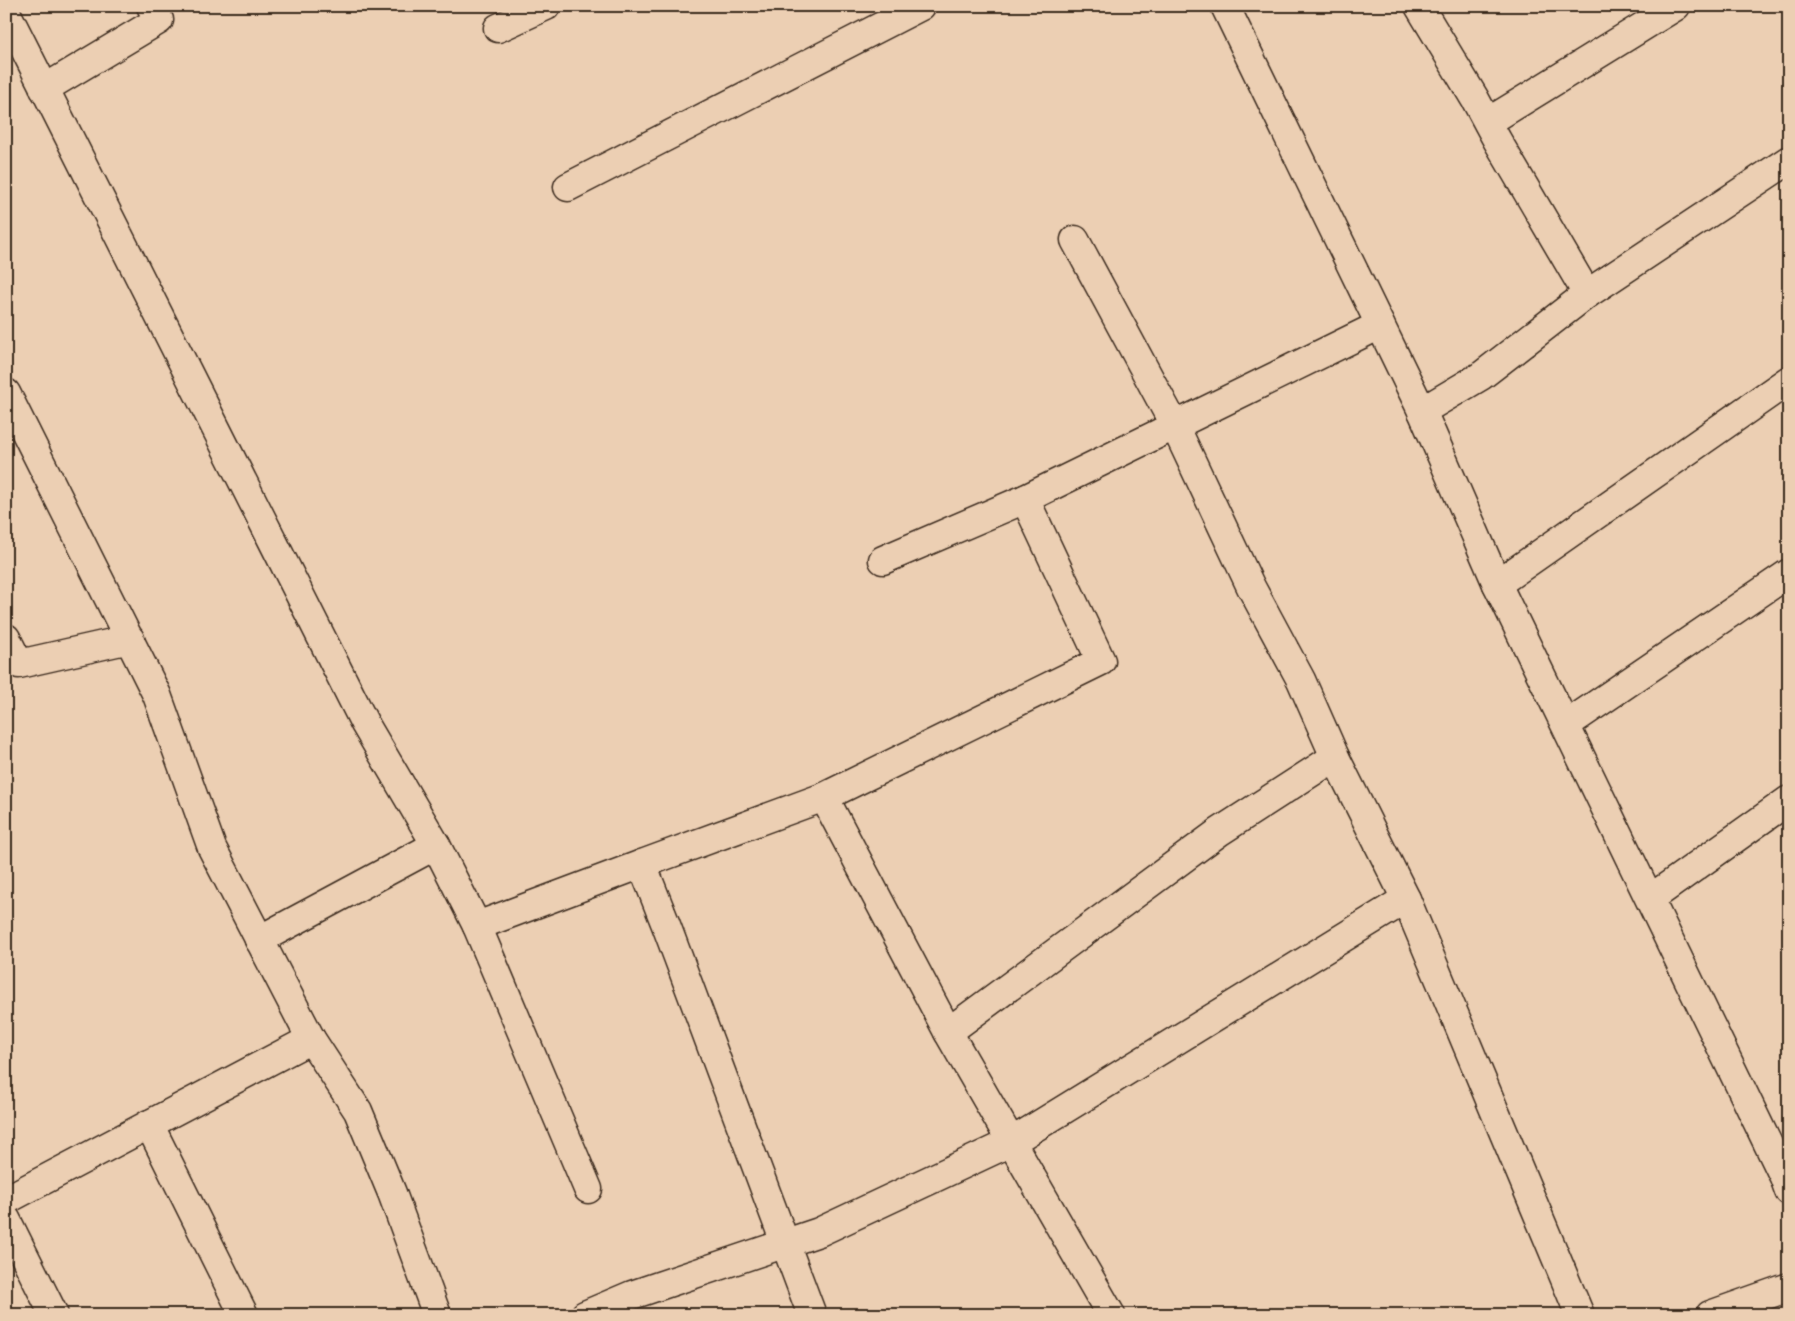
<svg xmlns="http://www.w3.org/2000/svg" width="1795" height="1321" font-family="'Gochi Hand',sans-serif">
  <style>
    .lines { fill: none; stroke-linecap: round; stroke-linejoin: round }
    .street-casing { stroke: #3b2a1e; stroke-width: 31 }
    .secondary-casing { stroke: #3b2a1e; stroke-width: 31 }
    .street { stroke: #eccfb3; stroke-width: 28 }
    .secondary { stroke: #eccfb3; stroke-width: 28 }
  </style>
  <rect width="100%" height="100%" fill="#eccfb3"/>
  <filter id="ink" filterUnits="userSpaceOnUse"><feTurbulence type="fractalNoise" baseFrequency=".02" numOctaves="2"/><feDisplacementMap in="SourceGraphic" scale="10" xChannelSelector="R" yChannelSelector="G"/><feConvolveMatrix kernelMatrix="1 2 1 2 8 2 1 2 1" color-interpolation-filters="sRGB"/></filter>
  <g filter="url(#ink)">
    <g class="lines">
      <defs>
        <g id="street">
          <path d="M1419 6 1475 99 1497 140 1587 294"/>
          <path d="M6 12 365 724 436 845 477 926 642 864 666 925 812 1315"/>
          <path d="M498 28 546 6"/>
          <path d="M44 89 159 20 151 6"/>
          <path d="M1488 122 1676 6"/>
          <path d="M568 187 921 6"/>
          <path d="M1075 240 1175 426 1251 587 1301 680 1335 757 1406 899 1580 1315"/>
          <path d="M6 393 157 695 212 848 311 1039 358 1111 392 1193 437 1315"/>
          <path d="M1422 411 1481 376 1587 294 1789 160"/>
          <path d="M883 560 1025 499 1380 325"/>
          <path d="M1497 584 1789 380"/>
          <path d="M6 638 19 664 130 639"/>
          <path d="M1566 725 1789 573"/>
          <path d="M824 797 948 1032 1111 1315"/>
          <path d="M642 864 824 797 1101 661 1025 499"/>
          <path d="M1650 899 1789 800"/>
          <path d="M477 926 588 1189"/>
          <path d="M259 940 436 845"/>
          <path d="M948 1032 1219 832 1335 757"/>
          <path d="M149 1124 244 1315"/>
          <path d="M6 1200 311 1039"/>
          <path d="M6 1219 54 1315"/>
          <path d="M585 1315 632 1295 819 1232 1011 1142 1406 899"/>
          <path d="M1710 1315 1789 1287"/>
        </g>
        <path id="secondary" d="M1225 6 1422 411 1497 584 1784 1177 1789 1191"/>
      </defs>
      <!-- street casing -->
      <use href="#street" class="street-casing"/>
      <!-- secondary casing -->
      <use href="#secondary" class="secondary-casing"/>
      <!-- street -->
      <use href="#street" class="street"/>
      <!-- secondary -->
      <use href="#secondary" class="secondary"/>
    </g>
  </g>
  <!-- margin -->
  <rect width="1795" height="1321" fill="none" stroke="#eccfb3" stroke-width="25"/>
  <rect x="12" y="12" width="1770" height="1296" fill="none" stroke="#3b2a1e" stroke-width="2" filter="url(#ink)"/>
</svg>
